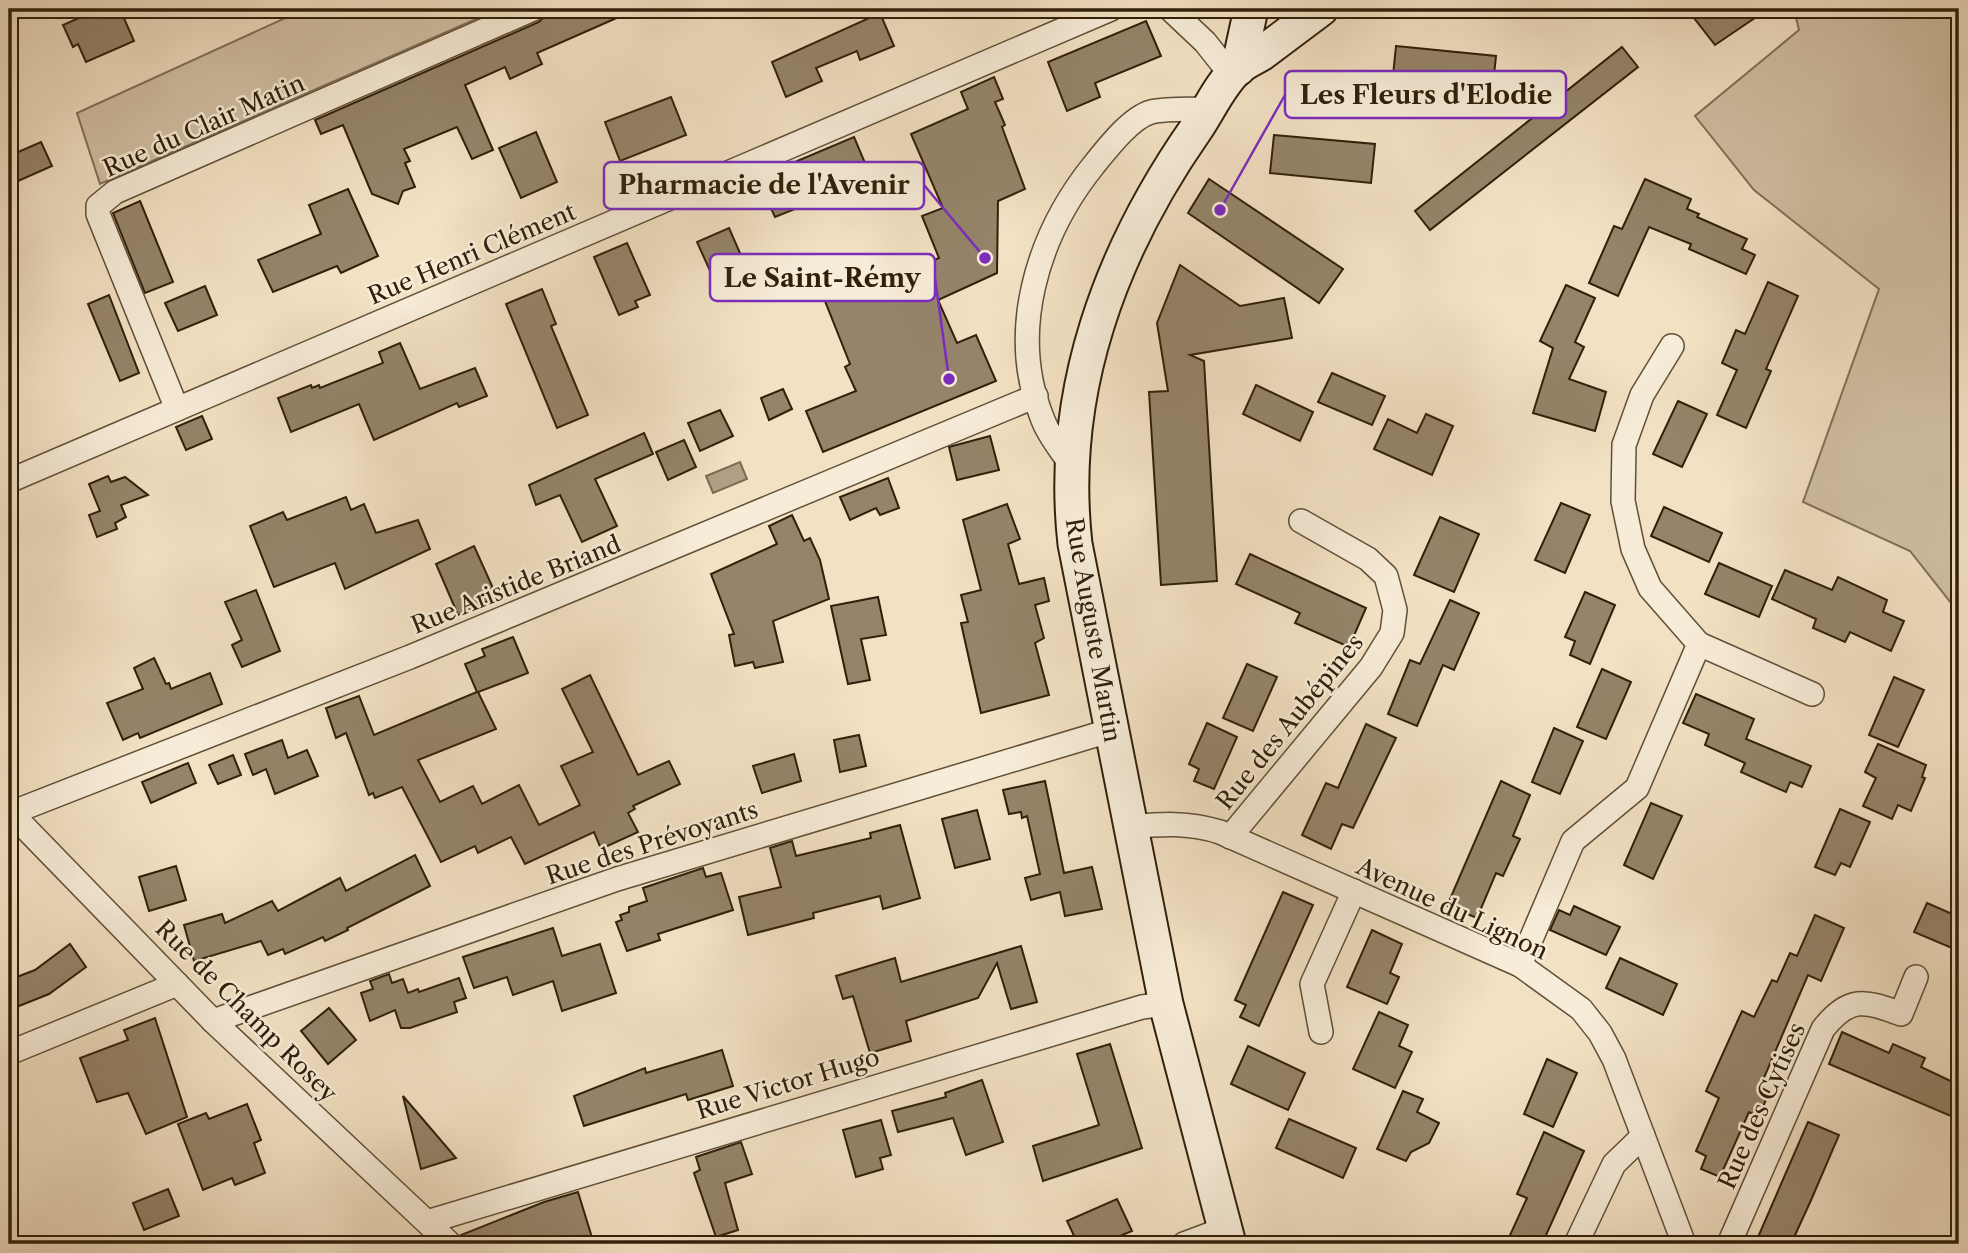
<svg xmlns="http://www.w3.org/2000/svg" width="1968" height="1253" font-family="'Libre Caslon Text',serif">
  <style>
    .green { fill: #d1c0a4; stroke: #807057; stroke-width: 2 }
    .water { fill: #b09f84; stroke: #7d6c53; stroke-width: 2 }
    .building { fill: #95846a; stroke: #30200a; stroke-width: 2 }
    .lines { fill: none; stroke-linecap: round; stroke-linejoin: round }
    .minor-casing { stroke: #605038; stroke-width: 26 }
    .secondary-casing { stroke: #30200a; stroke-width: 37 }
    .minor { stroke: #f7ecd8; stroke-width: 23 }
    .secondary { stroke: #f7ecd8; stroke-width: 33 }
    .labels { text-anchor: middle; stroke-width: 5; stroke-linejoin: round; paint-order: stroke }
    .street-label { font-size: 24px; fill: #30200a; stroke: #f7ecd8 }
    .leader { fill: none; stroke: #7b2cbf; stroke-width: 2.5 }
    .callout-dot { fill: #7b2cbf; stroke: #f7ecd8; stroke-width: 2.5 }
    .callout { fill: #f7ecd8; stroke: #7b2cbf; stroke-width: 2.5 }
    .callout-label { font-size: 26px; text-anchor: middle; font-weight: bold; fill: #30200a }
  </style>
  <rect width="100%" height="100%" fill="#f2e1c3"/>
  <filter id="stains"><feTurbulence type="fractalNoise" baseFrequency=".00286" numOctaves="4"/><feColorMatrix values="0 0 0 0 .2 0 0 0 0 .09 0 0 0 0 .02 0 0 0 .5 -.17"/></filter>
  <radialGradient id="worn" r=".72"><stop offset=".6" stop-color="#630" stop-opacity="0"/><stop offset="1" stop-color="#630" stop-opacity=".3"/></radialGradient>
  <!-- green -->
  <g class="green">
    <path d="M305 9H499L100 184 77 113Z"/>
    <path d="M1794 9H1959V613L1910 551 1803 502 1879 289 1754 190 1695 116 1799 30Z"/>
  </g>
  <!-- water -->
  <path class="water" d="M740 462 747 479 713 493 706 476Z"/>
  <!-- building -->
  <g class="building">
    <path d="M99 9H120L134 41 86 62 78 44 73 47 63 25Z"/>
    <path d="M552 9H637L537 53 542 64 510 79 505 67 465 85 493 150 472 159 457 127 404 149 410 161 405 163 415 187 403 191 398 204 372 194 343 125 321 134 315 120 539 22Z"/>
    <path d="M1687 9H1768L1715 45Z"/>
    <path d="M880 13 894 46 860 60 857 51 816 68 822 81 786 97 772 62Z"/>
    <path d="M1146 21 1161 56 1095 83 1100 97 1067 111 1048 62Z"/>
    <path d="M1396 46 1496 56 1492 95 1392 85Z"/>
    <path d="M1622 47 1638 67 1430 230 1415 211Z"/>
    <path d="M994 77 1003 99 995 102 1005 125 1002 127 1025 189 998 201 997 273 938 300 957 343 976 335 996 381 823 452 806 411 856 391 845 367 850 364 825 301 864 285 866 291 939 258 922 216 943 208 911 134 968 109 961 92Z"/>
    <path d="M671 97 686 135 620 161 605 122Z"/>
    <path d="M536 132 557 182 521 198 499 148Z"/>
    <path d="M1274 135 1375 144 1371 183 1270 173Z"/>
    <path d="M854 137 873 182 845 195 844 192 833 196 832 194 775 217 757 178Z"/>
    <path d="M41 142 52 166 9 185V156Z"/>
    <path d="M1209 179 1343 269 1319 303 1188 213Z"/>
    <path d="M1645 179 1691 199 1687 209 1699 214 1697 217 1747 239 1742 249 1755 255 1746 274 1689 249 1691 244 1649 227 1618 296 1589 283 1614 226 1622 229Z"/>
    <path d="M348 189 378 256 341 273 337 266 273 292 258 260 321 234 309 205Z"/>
    <path d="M140 201 173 282 145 293 113 213Z"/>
    <path d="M729 228 743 260 711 273 697 242Z"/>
    <path d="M627 243 650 295 635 301 638 307 619 315 594 257Z"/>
    <path d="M1180 265 1240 306 1284 298 1292 338 1190 355 1204 361 1217 581 1161 585 1149 392 1168 391 1157 323Z"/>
    <path d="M1768 282 1798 296 1766 369 1771 371 1746 428 1717 415 1737 370 1722 363 1736 330 1745 334Z"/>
    <path d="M1566 285 1595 298 1575 342 1584 347 1569 379 1606 392 1595 431 1533 413 1553 348 1540 341Z"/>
    <path d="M205 286 217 315 178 331 165 303Z"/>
    <path d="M542 289 556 324 551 326 588 415 557 428 506 304Z"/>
    <path d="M109 295 139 373 120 381 88 304Z"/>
    <path d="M400 343 420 389 475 368 487 396 459 407 457 403 374 440 359 404 291 432 278 398 311 385 312 388 319 385 320 388 383 363 379 352Z"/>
    <path d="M1332 373 1385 396 1372 425 1318 402Z"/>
    <path d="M1256 385 1313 412 1300 441 1243 414Z"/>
    <path d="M783 389 792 409 769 420 761 398Z"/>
    <path d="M1678 401 1707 414 1682 467 1653 454Z"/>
    <path d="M720 410 733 436 700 451 688 423Z"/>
    <path d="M1426 414 1453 426 1432 475 1374 449 1388 419 1417 433Z"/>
    <path d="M202 416 212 439 186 450 176 427Z"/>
    <path d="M644 433 653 454 595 479 617 526 582 542 560 495 536 505 529 485Z"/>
    <path d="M990 436 999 470 957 480 949 447Z"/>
    <path d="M684 440 696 467 668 480 656 452Z"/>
    <path d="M108 476 111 482 125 477 148 495 121 505 126 517 115 523 117 529 97 537 89 515 100 511 89 484Z"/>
    <path d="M888 478 899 508 880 515 876 508 850 520 840 497Z"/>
    <path d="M346 497 351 510 364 504 376 533 418 520 430 549 345 589 335 563 274 587 250 526 283 512 287 520Z"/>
    <path d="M1561 503 1590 515 1565 573 1535 560Z"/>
    <path d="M1007 504 1020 539 1008 544 1019 584 1044 578 1049 601 1035 605 1044 638 1035 643 1049 695 981 713 961 623 968 622 961 595 981 590 963 520Z"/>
    <path d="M1664 507 1722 533 1709 562 1651 536Z"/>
    <path d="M792 515 804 541 810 538 820 560 829 599 773 621 783 662 755 668 753 662 735 666 729 635 734 634 711 574 777 544 769 526Z"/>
    <path d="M1440 517 1479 534 1454 592 1414 575Z"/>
    <path d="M474 546 497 597 458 615 436 564Z"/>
    <path d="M1250 554 1366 608 1349 647 1295 623 1300 613 1236 584Z"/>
    <path d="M1719 563 1772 586 1759 617 1705 594Z"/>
    <path d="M1785 570 1832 590 1838 577 1887 600 1883 612 1904 621 1891 651 1850 632 1845 642 1813 628 1816 619 1772 599Z"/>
    <path d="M256 590 280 651 242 667 232 645 242 640 225 602Z"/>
    <path d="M1585 592 1615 605 1590 664 1570 655 1575 641 1565 637Z"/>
    <path d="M878 597 886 635 861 639 870 680 848 684 831 606Z"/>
    <path d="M1450 600 1479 613 1454 670 1443 665 1417 726 1388 714 1410 660 1420 664Z"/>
    <path d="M513 637 528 673 478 692 496 729 418 760 440 802 473 786 482 804 519 785 539 825 580 805 561 766 593 752 562 689 590 675 638 775 669 761 680 784 633 806 635 809 628 813 638 832 601 849 594 832 525 864 511 837 478 853 475 846 441 862 402 787 375 798 373 793 369 795 346 733 336 738 326 708 359 696 374 735 477 692 465 664 485 656 482 649Z"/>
    <path d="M154 658 166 684 169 683 171 689 210 673 222 704 140 738 138 733 123 740 107 703 143 689 134 668Z"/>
    <path d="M1247 664 1277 677 1253 731 1223 718Z"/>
    <path d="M1602 669 1631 682 1606 739 1577 727Z"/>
    <path d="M1894 677 1924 690 1898 747 1869 735Z"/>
    <path d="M1696 694 1754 719 1746 739 1811 766 1802 787 1790 782 1786 792 1741 772 1745 763 1705 745 1709 734 1683 723Z"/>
    <path d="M1207 723 1237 737 1214 789 1194 781 1199 769 1189 764Z"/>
    <path d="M1366 724 1396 738 1353 828 1342 824 1331 849 1302 835 1326 783 1338 788Z"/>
    <path d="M1554 728 1583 741 1560 794 1532 782Z"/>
    <path d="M859 735 866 766 840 772 834 740Z"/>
    <path d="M282 740 288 758 307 750 318 776 275 794 266 769 253 775 245 754Z"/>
    <path d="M1878 744 1926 765 1922 777 1925 778 1911 811 1898 805 1892 819 1863 806 1876 778 1865 772Z"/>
    <path d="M794 754 801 781 762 793 753 766Z"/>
    <path d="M233 755 241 775 218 784 209 765Z"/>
    <path d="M188 763 196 783 151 803 142 782Z"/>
    <path d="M1045 781 1064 873 1092 867 1102 909 1065 916 1060 892 1031 900 1025 878 1040 874 1027 816 1022 818 1021 812 1009 814 1003 790Z"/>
    <path d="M1501 781 1530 795 1513 836 1520 839 1503 876 1496 873 1477 918 1447 906Z"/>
    <path d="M1651 803 1682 816 1653 879 1624 865Z"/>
    <path d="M1840 809 1870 822 1850 867 1841 863 1835 875 1815 867Z"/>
    <path d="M977 810 990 859 955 868 942 819Z"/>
    <path d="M900 825 920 898 883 909 880 896 813 913 814 918 748 935 739 897 781 887 770 848 792 841 796 856 871 838 870 833Z"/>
    <path d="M415 855 430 886 347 928 348 930 325 941 323 937 285 954 283 949 268 955 261 941 194 961 184 925 222 914 225 923 272 901 278 911 340 878 346 891Z"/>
    <path d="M176 866 186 900 149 911 139 877Z"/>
    <path d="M703 868 706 877 721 873 733 910 658 934 660 940 627 951 616 922 622 920 620 915 629 912V907L647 901 643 888Z"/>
    <path d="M1283 892 1313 905 1259 1026 1240 1017 1246 1005 1235 1000Z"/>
    <path d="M1927 903 1959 917V951L1914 932Z"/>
    <path d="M1574 906 1620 927 1606 955 1550 930 1559 910 1570 915Z"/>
    <path d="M1815 915 1844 928 1821 981 1808 975 1760 1087 1769 1092 1759 1117 1749 1112 1720 1177 1701 1169 1706 1156 1696 1151 1719 1098 1706 1091 1742 1011 1754 1017 1772 980 1777 982 1790 953 1797 956Z"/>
    <path d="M553 928 562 956 600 944 616 993 562 1011 553 981 513 995 507 977 474 988 463 957Z"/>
    <path d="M1372 930 1402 944 1390 973 1399 977 1387 1004 1347 987Z"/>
    <path d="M70 944 86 967 49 994 9 1010V980L35 970Z"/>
    <path d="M1021 946 1037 1002 1011 1009 997 963 978 998 906 1021 911 1041 870 1053 853 996 843 999 836 976 895 958 901 982Z"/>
    <path d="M1620 958 1677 984 1663 1015 1606 988Z"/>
    <path d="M389 974 392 983 403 979 408 993 418 989 419 992 459 978 466 998 454 1002 457 1012 410 1028H401L395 1010 370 1021 361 993 373 989 370 981Z"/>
    <path d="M329 1008 356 1040 328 1064 301 1031Z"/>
    <path d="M1379 1012 1408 1025 1399 1046 1412 1052 1395 1088 1353 1069Z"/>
    <path d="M155 1018 187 1117 146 1134 128 1093 97 1102 80 1058 128 1040 124 1030Z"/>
    <path d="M1842 1032 1889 1053 1893 1044 1925 1058 1921 1067 1959 1085V1102L1953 1117 1829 1064Z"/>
    <path d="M1110 1044 1142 1148 1043 1181 1033 1146 1099 1125 1077 1054Z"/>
    <path d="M1248 1046 1305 1073 1288 1110 1231 1084Z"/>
    <path d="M722 1050 733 1086 688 1100 686 1094 584 1126 574 1096 645 1068 646 1073Z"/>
    <path d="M1547 1059 1577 1073 1553 1127 1524 1114Z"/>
    <path d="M982 1080 1003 1142 966 1155 953 1118 898 1132 892 1111 946 1097 945 1093Z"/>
    <path d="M1403 1091 1423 1099 1417 1112 1439 1123 1429 1143 1411 1152 1406 1161 1377 1149Z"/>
    <path d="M403 1096 456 1158 421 1169Z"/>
    <path d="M247 1104 261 1140 254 1143 265 1173 235 1185 232 1178 203 1190 178 1124 206 1113 209 1119Z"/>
    <path d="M1289 1119 1356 1148 1343 1178 1276 1148Z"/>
    <path d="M881 1120 891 1155 880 1158 883 1169 856 1177 843 1130Z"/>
    <path d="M1808 1122 1839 1135 1812 1198 1791 1244H1755Z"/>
    <path d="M1544 1132 1584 1151 1542 1244H1506L1527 1198 1517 1194Z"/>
    <path d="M741 1142 752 1174 725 1183 738 1230 716 1237 694 1173 700 1170 696 1157Z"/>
    <path d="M168 1189 179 1216 144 1230 133 1203Z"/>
    <path d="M578 1192 594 1244H464L461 1235 544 1202Z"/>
    <path d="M1117 1199 1132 1231 1101 1244H1078L1067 1221Z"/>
  </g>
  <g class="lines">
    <defs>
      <g id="minor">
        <path d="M1170 9 1205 42 1232 76"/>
        <path d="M1672 346 1642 395 1624 445 1623 501 1633 549 1650 588 1699 644 1812 694"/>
        <path d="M177 409 98 214V206L115 192 533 9"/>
        <path d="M1071 465C1062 451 1049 436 1043 420 1007 333 1037 236 1093 166 1106 150 1130 118 1151 112 1169 108 1191 110 1210 109"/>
        <path d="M9 481 1111 9"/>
        <path d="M9 811 213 1021 450 1244"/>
        <path d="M11 813 410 657 1036 396"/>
        <path d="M1129 827C1162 824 1188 822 1220 832L1520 965 1581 1009 1600 1033 1614 1059 1684 1244"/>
        <path d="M1230 837 1371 667 1392 633 1395 610 1386 576 1368 559 1301 521"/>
        <path d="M1520 965 1573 841 1637 788 1699 644"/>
        <path d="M213 1021 617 879 1112 730"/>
        <path d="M1321 1032 1312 984 1354 891"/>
        <path d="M9 1053 177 984"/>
        <path d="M427 1222 1142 1007 1166 1004"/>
        <path d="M1184 1244 1224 1229"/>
        <path d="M1576 1244 1614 1164 1643 1136"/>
        <path d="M1729 1244 1823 1029C1849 996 1865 1000 1901 1014L1916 977"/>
      </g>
      <g id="secondary">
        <path d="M1238 69 1251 9"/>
        <path d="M1229 1244 1166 1004 1075 544C1058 393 1110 252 1196 129 1209 110 1221 83 1238 68 1245 62 1254 58 1261 54 1281 39 1301 24 1321 9"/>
      </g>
    </defs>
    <!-- minor casing -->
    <use href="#minor" class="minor-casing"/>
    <!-- secondary casing -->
    <use href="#secondary" class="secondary-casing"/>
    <!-- minor -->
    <use href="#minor" class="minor"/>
    <!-- secondary -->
    <use href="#secondary" class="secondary"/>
  </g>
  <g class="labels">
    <!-- street labels -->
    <g class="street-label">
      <text transform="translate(204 126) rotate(-24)" y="8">Rue du Clair Matin</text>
      <text transform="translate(472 254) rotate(-23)" y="8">Rue Henri Clément</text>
      <text transform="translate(516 585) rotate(-22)" y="8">Rue Aristide Briand</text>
      <text transform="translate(1093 630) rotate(80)" y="8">Rue Auguste Martin</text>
      <text transform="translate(1290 722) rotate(-51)" y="8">Rue des Aubépines</text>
      <text transform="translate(652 843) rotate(-18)" y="8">Rue des Prévoyants</text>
      <text transform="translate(1452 909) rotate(25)" y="8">Avenue du Lignon</text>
      <text transform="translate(246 1011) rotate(45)" y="8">Rue de Champ Rosey</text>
      <text transform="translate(788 1084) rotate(-17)" y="8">Rue Victor Hugo</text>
      <text transform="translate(1762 1106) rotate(-66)" y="8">Rue des Cytises</text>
    </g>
  </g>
  <!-- callouts -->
  <path class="leader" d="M1220 210L1285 95M985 258L924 185M949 379L935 278"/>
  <g class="callout-dot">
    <circle cx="1220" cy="210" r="7"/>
    <circle cx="985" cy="258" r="7"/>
    <circle cx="949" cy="379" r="7"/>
  </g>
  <g class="callout">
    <rect x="1285" y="71" width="281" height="47" rx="7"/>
    <rect x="604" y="162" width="320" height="47" rx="7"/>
    <rect x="710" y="254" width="225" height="47" rx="7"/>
  </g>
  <g class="callout-label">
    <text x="1426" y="104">Les Fleurs d'Elodie</text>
    <text x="764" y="194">Pharmacie de l'Avenir</text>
    <text x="822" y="287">Le Saint-Rémy</text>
  </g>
  <!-- margin -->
  <rect width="1968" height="1253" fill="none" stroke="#f2e1c3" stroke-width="35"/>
  <rect x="10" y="10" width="1947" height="1232" fill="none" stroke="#30200a" stroke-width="3.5"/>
  <rect x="18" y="18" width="1933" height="1218" fill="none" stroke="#30200a" stroke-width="2"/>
  <rect width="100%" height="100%" filter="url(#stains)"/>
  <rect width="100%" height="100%" fill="url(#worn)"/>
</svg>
